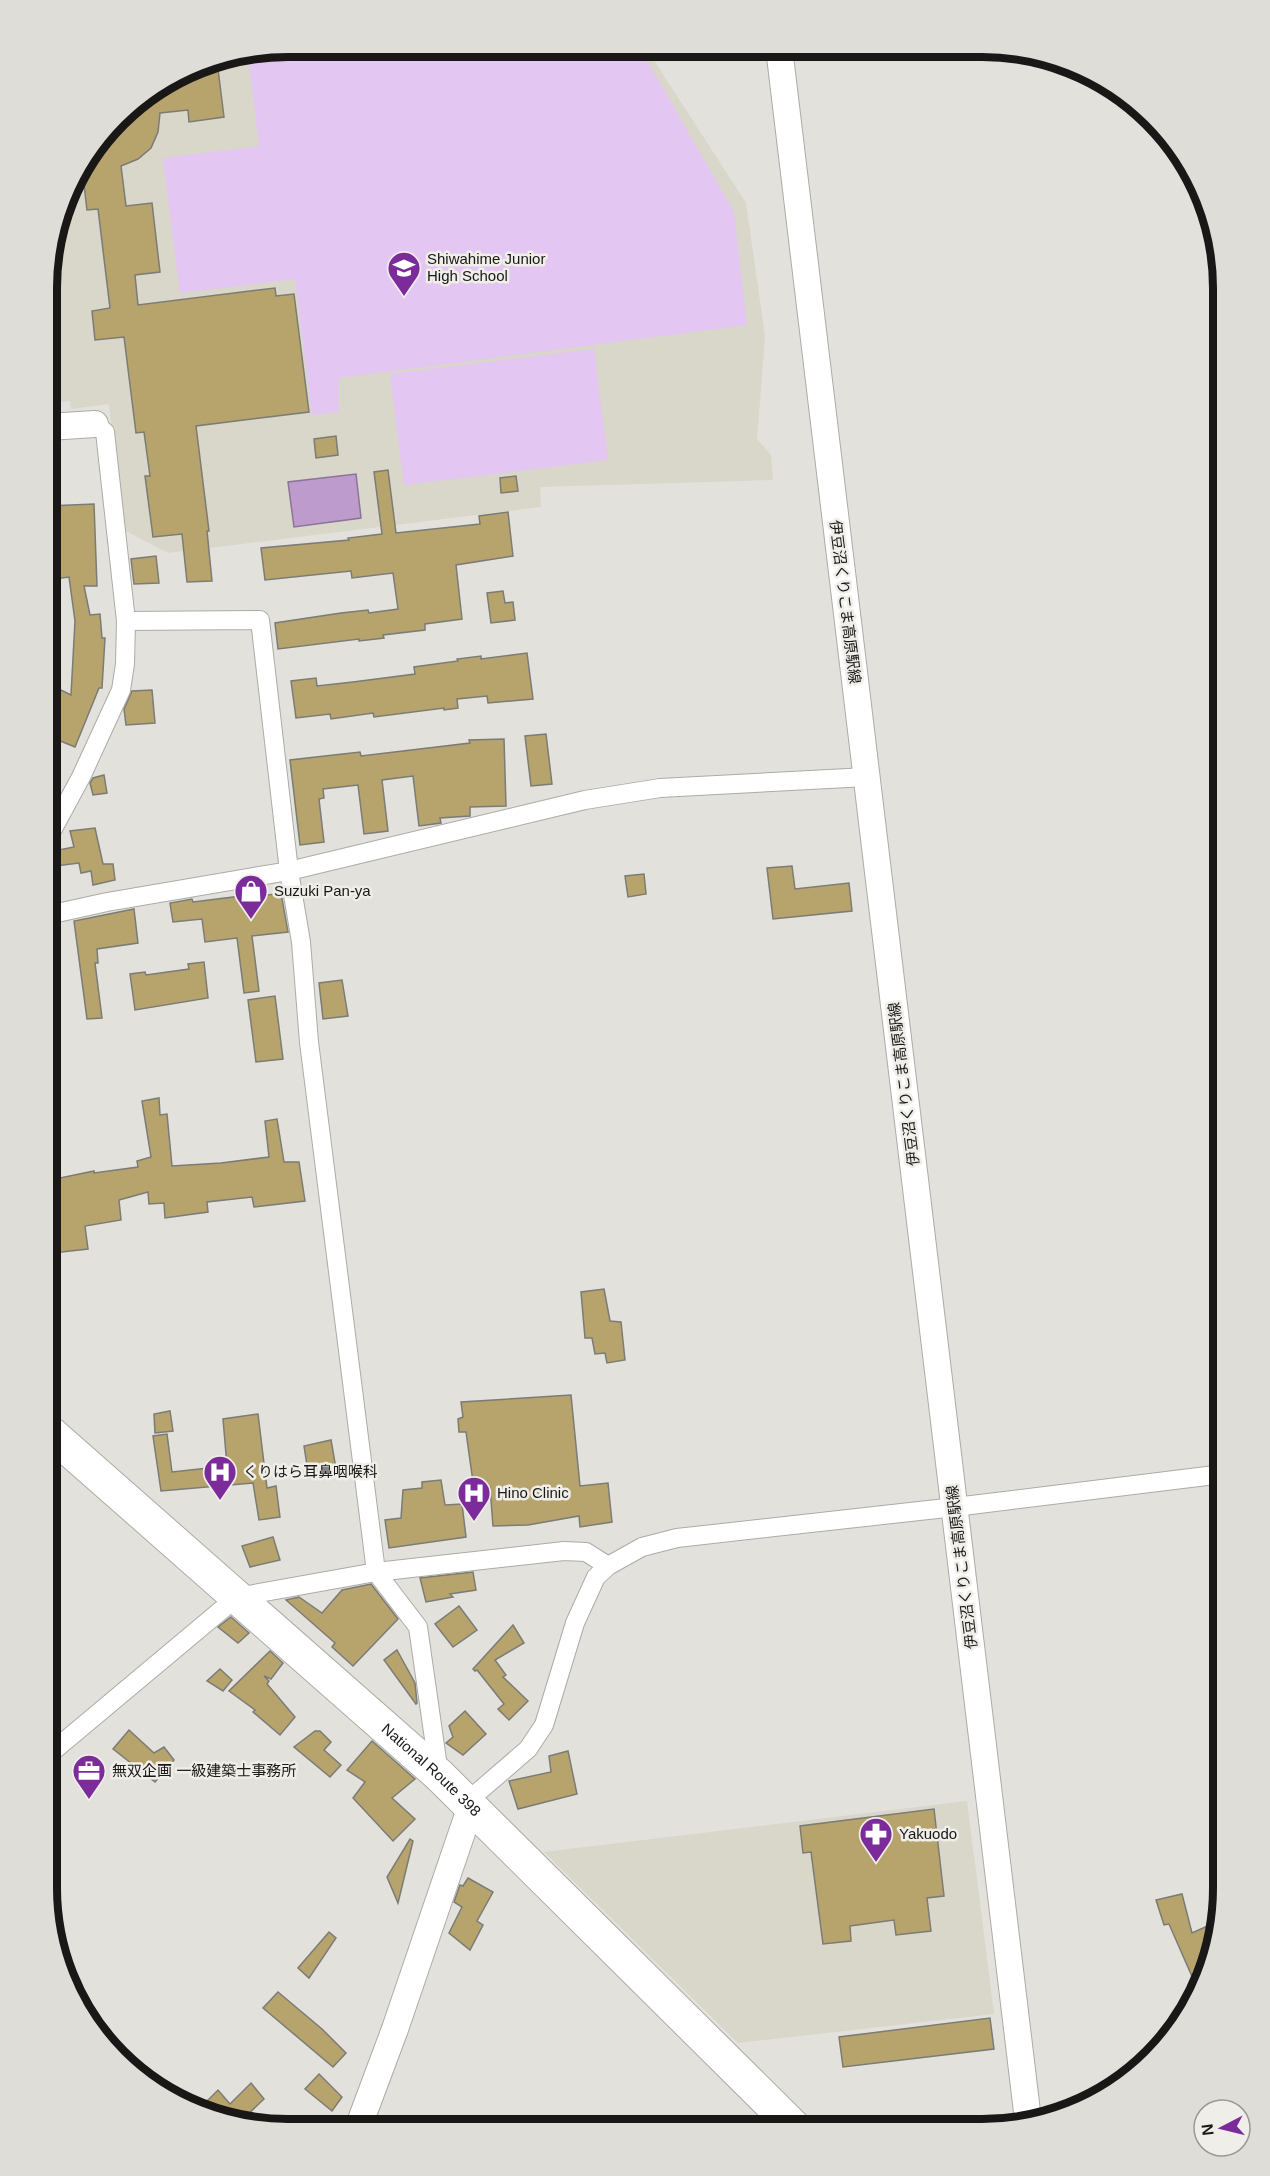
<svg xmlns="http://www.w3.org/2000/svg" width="1270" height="2176" font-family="Helvetica,'Noto Sans JP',sans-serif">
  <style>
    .built { fill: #d9d6ca }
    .green { fill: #e4c6f3 }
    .water { fill: #bd9ccd; stroke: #8c7496; stroke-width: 1.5 }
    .building { fill: #b6a46c; stroke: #7c7b76; stroke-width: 1.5 }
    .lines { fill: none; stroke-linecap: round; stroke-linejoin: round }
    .street-casing { stroke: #adaba6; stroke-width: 20 }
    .secondary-casing { stroke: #adaba6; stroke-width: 28 }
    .highway-casing { stroke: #adaba6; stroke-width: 35 }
    .street { stroke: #fff; stroke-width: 18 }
    .secondary { stroke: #fff; stroke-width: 26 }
    .highway { stroke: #fff; stroke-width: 33 }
    .labels { text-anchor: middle; stroke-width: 5; stroke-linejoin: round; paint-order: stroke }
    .poi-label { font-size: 15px; fill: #191817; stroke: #f0eee9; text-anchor: start }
    .street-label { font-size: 15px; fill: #191817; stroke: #f0eee9 }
    .rim { fill: none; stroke: #191817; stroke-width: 8 }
  </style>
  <rect width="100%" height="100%" fill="#e2e1dc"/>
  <!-- built -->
  <g class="built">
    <path d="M288 47 646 48 746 203 765 336 757 439 771 455 773 480 540 487 541 507 168 553 124 530 109 404 71 409 70 401 48 403 49 257 72 181 129 107 196 65Z"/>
    <path d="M967 1801 994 2014 738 2043 544 1852Z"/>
  </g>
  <!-- green -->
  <g class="green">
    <path d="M288 47 640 48 734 212 747 325 339 378V412L312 415 295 279 180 293 163 158 259 146 248 54Z"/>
    <path d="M594 349 608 460 404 485 390 374Z"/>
  </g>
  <!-- water -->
  <path class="water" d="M356 474 361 518 294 527 288 482Z"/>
  <!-- building -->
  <g class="building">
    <path d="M217 61 224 117 189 122 188 110 160 113 158 132 151 148 138 159 121 166 126 206 152 203 160 272 135 275 138 305 275 288 276 296 294 294 309 412 196 426 209 531H207L212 581 187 582 182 534 153 537 145 476H150L144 432 136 433 124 337 95 340 92 311 110 308 98 209 87 210 82 168 129 107 196 65Z"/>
    <path d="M336 436 338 455 316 458 314 439Z"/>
    <path d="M388 470 396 533 480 524 479 516 508 512 513 556 456 565 462 619 425 624V630L383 635 384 638 359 641V639L278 649 275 623 341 613 368 610 369 613 398 609 393 573 352 578 351 571 265 580 261 548 349 540 348 538 382 534 374 472Z"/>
    <path d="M516 476 518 491 501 493 500 478Z"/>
    <path d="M94 504 97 586H84L90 615 100 614 102 638H105L102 688H99L75 747 48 736V724L61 690 71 695 75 621 69 577 48 580V506Z"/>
    <path d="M156 556 159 583 134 584 131 559Z"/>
    <path d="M503 591 505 603 513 602 515 620 491 623 487 593Z"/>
    <path d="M527 653 533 699 488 703 487 696 457 699 458 708 444 710V708L374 717 373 713 331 719 330 714 296 718 291 681 316 678 317 686 353 682 415 674 414 667 458 661 457 659 481 656V659Z"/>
    <path d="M152 690 155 723 126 725 124 709 132 691Z"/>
    <path d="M546 734 552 784 531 786 525 736Z"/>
    <path d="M504 739 506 806 470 807V816L440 818 441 823 419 826 413 776 382 780 388 831 364 834 358 785 323 789 324 798 319 799 324 842 300 845 290 760 360 752 361 756 470 743 469 740Z"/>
    <path d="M104 775 107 793 93 795 90 783 93 778Z"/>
    <path d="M95 828 103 864H113L115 880 93 885 91 871 81 873 79 863 48 867V852L74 847 70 831Z"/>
    <path d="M792 866 795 889 849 883 852 911 773 919 767 868Z"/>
    <path d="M644 874 646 894 628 897 625 876Z"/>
    <path d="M260 887 261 896 281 893 288 932 252 936 259 991 244 993 237 938 205 942 202 919 173 922 170 903 192 899 193 902 241 896 240 891Z"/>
    <path d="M134 909 138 943 97 949 98 963H95L102 1018 87 1019 74 921Z"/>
    <path d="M204 962 208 998 135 1010 130 974 145 972 146 975 189 969 188 964Z"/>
    <path d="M342 980 348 1016 323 1019 319 983Z"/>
    <path d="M275 996 283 1059 256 1062 248 1000Z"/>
    <path d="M159 1098 160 1115 167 1114 172 1166 221 1163 269 1157 265 1121 277 1119 284 1162H299L305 1201 254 1207 252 1197 207 1202 208 1212 165 1218 164 1203 149 1204 148 1192 119 1200 121 1220 85 1226 88 1249 53 1253 48 1217H53L50 1180 94 1171V1173L138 1167 137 1161 151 1157 142 1101Z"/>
    <path d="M604 1289 610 1321 621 1322 625 1360 607 1363 605 1353 595 1354 592 1338H585L581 1292Z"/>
    <path d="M571 1395 580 1486 608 1483 612 1522 580 1527 579 1516 528 1525 493 1526 490 1487 474 1489 466 1432H459L458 1419 463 1417 461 1402Z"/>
    <path d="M170 1411 173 1431 155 1433 154 1414Z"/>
    <path d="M258 1414 267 1488 276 1486 280 1517 259 1520 253 1483 161 1491 153 1436 167 1434 172 1472 227 1466 223 1419Z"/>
    <path d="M331 1440 337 1474 309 1478 304 1446Z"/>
    <path d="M47 1455 59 1466 57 1469 47 1462Z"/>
    <path d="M441 1480 445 1505 462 1504 466 1537 389 1548 385 1520 401 1518 403 1490 422 1488V1482Z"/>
    <path d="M273 1537 280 1560 250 1567 242 1546Z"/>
    <path d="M473 1572 476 1590 450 1594 453 1597 426 1602 420 1578Z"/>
    <path d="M371 1584 398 1619 353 1666 332 1647 335 1643 286 1600 299 1597 322 1613 342 1590Z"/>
    <path d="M459 1606 477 1630 453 1647 435 1624Z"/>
    <path d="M231 1617 249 1633 238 1643 218 1627Z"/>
    <path d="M513 1625 524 1643 495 1660 506 1675 503 1677 528 1701 509 1720 498 1709 504 1704 477 1670 475 1671 473 1669Z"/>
    <path d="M397 1650 415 1683 417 1703 416 1704 384 1660Z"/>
    <path d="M270 1651 283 1663 271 1679 264 1676 269 1681 267 1684 295 1717 280 1735 253 1712 255 1710 229 1691Z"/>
    <path d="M220 1669 232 1680 223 1691 207 1681Z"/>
    <path d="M465 1711 486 1734 463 1755 446 1743 453 1737 449 1726Z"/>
    <path d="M129 1730 154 1753 164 1747 174 1760 155 1782 113 1749Z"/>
    <path d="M315 1731H320L331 1742 324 1750 341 1765 330 1777 294 1747Z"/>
    <path d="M372 1741 415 1779 392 1798 415 1819 393 1841 353 1798 365 1782 347 1770Z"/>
    <path d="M568 1751 577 1794 518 1809 509 1781 551 1772 549 1756Z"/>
    <path d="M934 1809 944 1896 927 1898 931 1931 896 1935 894 1920 850 1926 851 1941 823 1944 811 1852 803 1853 800 1826Z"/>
    <path d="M410 1839 413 1841 398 1903 387 1877Z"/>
    <path d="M468 1878 493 1892 477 1921 483 1925 470 1950 449 1933 462 1907 454 1902 460 1885 463 1886Z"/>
    <path d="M1182 1894 1192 1933 1212 1924 1217 1933 1211 1966 1198 1990 1169 1924 1164 1925 1156 1900Z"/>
    <path d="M329 1932 336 1938 309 1978 298 1968Z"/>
    <path d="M278 1992 322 2029 346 2053 333 2067 263 2008Z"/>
    <path d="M990 2018 994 2049 843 2067 839 2037Z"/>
    <path d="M319 2074 342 2097 332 2111 305 2089Z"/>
    <path d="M251 2083 264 2099 243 2119 249 2125 197 2111 218 2090 230 2104Z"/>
  </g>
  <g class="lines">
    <defs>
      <g id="street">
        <path d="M126 621 260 620 289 871 301 942 309 1042 376 1572 418 1627 439 1774"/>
        <path d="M48 838 81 777 121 690 125 664 126 621 105 432 95 424"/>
        <path d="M48 915 107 902 289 871 585 800 660 788 867 777"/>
        <path d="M47 1756 237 1597 376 1572 564 1551 586 1552 608 1566"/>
        <path d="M471 1806 477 1793 528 1749 544 1725 575 1623 596 1577 608 1566 642 1547 677 1538 955 1507 1223 1474"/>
      </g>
      <g id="secondary">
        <path d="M779 48 1028 2120"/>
        <path d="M48 427 95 424"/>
        <path d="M358 2128 395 2029 471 1806"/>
      </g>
      <g id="highway">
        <path id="s1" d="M47 1430 439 1775 796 2129"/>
      </g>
    </defs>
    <!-- street casing -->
    <use href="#street" class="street-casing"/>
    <!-- secondary casing -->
    <use href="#secondary" class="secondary-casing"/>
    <!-- highway casing -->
    <use href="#highway" class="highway-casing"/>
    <!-- street -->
    <use href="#street" class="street"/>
    <!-- secondary -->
    <use href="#secondary" class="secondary"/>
    <!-- highway -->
    <use href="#highway" class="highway"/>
  </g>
  <!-- icons -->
  <defs>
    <symbol id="school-pin" viewBox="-11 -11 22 30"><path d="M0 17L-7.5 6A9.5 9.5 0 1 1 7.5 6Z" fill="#7c2b9b" stroke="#f0eee9"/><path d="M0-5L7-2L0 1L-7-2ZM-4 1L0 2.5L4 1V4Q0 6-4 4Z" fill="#fff"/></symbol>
    <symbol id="shop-pin" viewBox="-11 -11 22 30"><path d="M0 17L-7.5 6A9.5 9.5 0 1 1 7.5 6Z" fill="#7c2b9b" stroke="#f0eee9"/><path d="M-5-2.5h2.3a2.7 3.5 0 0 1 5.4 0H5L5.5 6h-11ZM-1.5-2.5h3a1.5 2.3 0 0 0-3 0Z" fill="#fff"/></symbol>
    <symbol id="hospital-pin" viewBox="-11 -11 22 30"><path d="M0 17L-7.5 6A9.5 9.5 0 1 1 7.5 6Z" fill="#7c2b9b" stroke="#f0eee9"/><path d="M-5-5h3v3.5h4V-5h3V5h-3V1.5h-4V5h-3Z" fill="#fff"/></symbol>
    <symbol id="office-pin" viewBox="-11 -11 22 30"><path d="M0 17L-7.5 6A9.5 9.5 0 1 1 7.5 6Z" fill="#7c2b9b" stroke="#f0eee9"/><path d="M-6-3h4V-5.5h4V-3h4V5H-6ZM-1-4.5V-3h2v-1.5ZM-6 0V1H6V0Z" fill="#fff"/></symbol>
    <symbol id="pharmacy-pin" viewBox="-11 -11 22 30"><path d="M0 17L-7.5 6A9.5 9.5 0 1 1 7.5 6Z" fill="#7c2b9b" stroke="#f0eee9"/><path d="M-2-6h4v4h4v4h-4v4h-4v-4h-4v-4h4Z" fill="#fff"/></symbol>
  </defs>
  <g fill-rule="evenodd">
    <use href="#school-pin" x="385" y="249" width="38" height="52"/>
    <use href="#shop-pin" x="232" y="872" width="38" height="52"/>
    <use href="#hospital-pin" x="201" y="1453" width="38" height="52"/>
    <use href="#hospital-pin" x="455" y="1474" width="38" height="52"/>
    <use href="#office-pin" x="70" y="1752" width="38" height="52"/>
    <use href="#pharmacy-pin" x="857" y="1815" width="38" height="52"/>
  </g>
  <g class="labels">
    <!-- poi labels -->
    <g class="poi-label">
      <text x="427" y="264">Shiwahime Junior<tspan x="427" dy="17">High School</tspan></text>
      <text x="274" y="896">Suzuki Pan-ya</text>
      <text x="243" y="1477">くりはら耳鼻咽喉科</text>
      <text x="497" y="1498">Hino Clinic</text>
      <text x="112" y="1776">無双企画 一級建築士事務所</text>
      <text x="899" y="1839">Yakuodo</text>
    </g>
    <!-- street labels -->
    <g class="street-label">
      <text transform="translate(845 602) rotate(83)" y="5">伊豆沼くりこま高原駅線</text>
      <text transform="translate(904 1084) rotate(-97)" y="5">伊豆沼くりこま高原駅線</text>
      <text transform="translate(962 1567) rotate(-97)" y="5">伊豆沼くりこま高原駅線</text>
      <text dy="5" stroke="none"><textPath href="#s1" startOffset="513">National Route 398</textPath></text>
    </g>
  </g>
  <!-- crop -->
  <path d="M0 0H1270V2176H0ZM288 57H982A231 231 0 0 1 1213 288V1888A231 231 0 0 1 982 2119H288A231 231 0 0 1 57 1888V288A231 231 0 0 1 288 57Z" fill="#dfddd8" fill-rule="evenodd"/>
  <path class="rim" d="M288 57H982A231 231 0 0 1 1213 288V1888A231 231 0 0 1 982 2119H288A231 231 0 0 1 57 1888V288A231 231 0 0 1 288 57Z"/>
  <!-- north arrow -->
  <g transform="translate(1222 2128) rotate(263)"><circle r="28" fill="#f0eee9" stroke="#9a9895" stroke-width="1.5"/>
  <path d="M0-4.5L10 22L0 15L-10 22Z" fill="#7c2b9b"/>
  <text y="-9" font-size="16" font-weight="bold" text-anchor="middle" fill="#191817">N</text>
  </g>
</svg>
